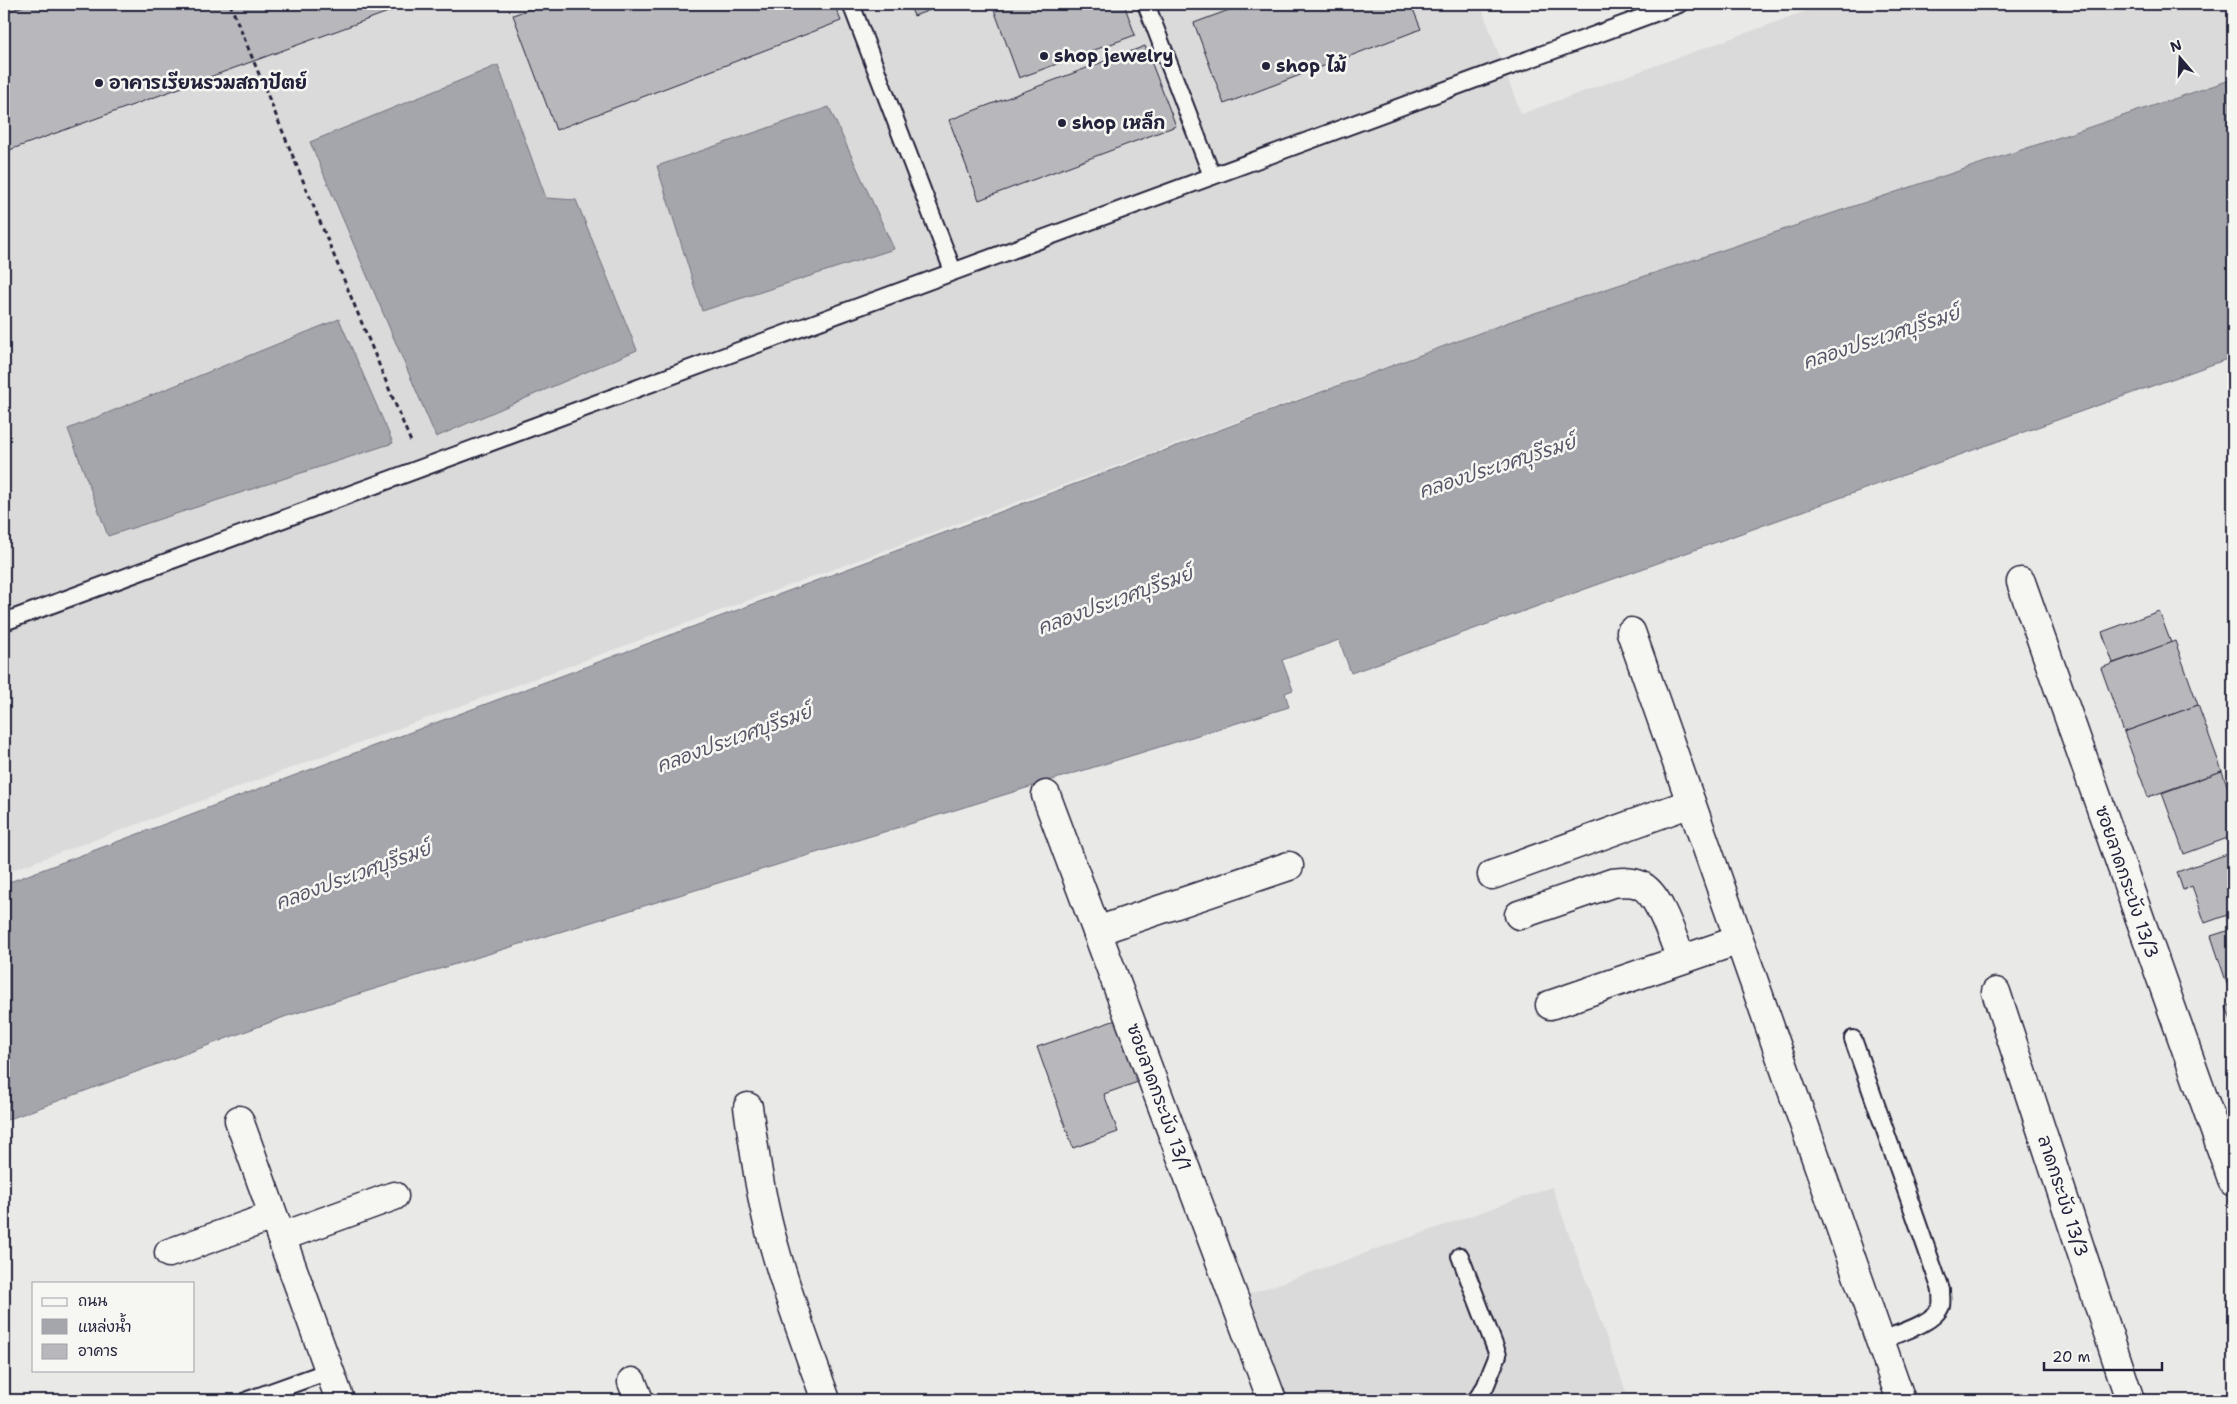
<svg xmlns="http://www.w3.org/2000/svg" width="2237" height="1404" font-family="'Shantell Sans','Playpen Sans Thai',sans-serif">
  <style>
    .built { fill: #dadada }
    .water { fill: #a5a5ac; stroke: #71717f }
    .building { fill: #b8b8bc; stroke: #22223b }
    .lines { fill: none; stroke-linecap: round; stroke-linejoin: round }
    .lane-casing { stroke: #22223b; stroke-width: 20 }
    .street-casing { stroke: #22223b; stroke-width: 31 }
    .path { stroke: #22223b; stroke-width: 3; stroke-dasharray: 5 4; stroke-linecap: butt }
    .lane { stroke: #f6f6f2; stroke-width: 16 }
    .street { stroke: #f6f6f2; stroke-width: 28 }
    .poi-dot { fill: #22223b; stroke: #f6f6f2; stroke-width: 2 }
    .labels { text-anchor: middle; stroke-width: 5; stroke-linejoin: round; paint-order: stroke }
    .poi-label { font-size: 18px; font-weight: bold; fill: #22223b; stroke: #f6f6f2; text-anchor: start }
    .street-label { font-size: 18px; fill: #22223b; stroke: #f6f6f2 }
    .water-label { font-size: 19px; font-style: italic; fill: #565668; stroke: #f6f6f2 }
  </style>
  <rect width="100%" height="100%" fill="#e9e9e7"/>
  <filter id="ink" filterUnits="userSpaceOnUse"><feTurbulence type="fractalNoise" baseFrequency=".02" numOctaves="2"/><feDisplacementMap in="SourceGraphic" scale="10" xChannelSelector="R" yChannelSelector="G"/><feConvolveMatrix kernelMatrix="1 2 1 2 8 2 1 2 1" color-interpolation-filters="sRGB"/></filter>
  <g filter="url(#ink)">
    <!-- built -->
    <g class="built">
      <path d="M4 4H1480L1521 114 1826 4H2233V79L1514 320 4 873Z"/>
      <path d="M1552 1187 1629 1400H1287L1250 1294Z"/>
    </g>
    <!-- water -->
    <g class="water">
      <path d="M498 65 546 198 576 200 637 350 436 437 310 142Z"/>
      <path d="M2233 79V357L1351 673 1339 640 1282 660 1293 690 1285 693 1289 707 287 1016 4 1121V884L1514 320Z"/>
      <path d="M829 107 894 249 702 311 657 166Z"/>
      <path d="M339 319 393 443 108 536 68 429Z"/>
    </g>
    <!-- building -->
    <g class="building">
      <path d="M29 4H410L4 152V13Z"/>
      <path d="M543 4H834L841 21 556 130 513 15Z"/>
      <path d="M909 4H946L914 16Z"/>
      <path d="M992 4H1124L1135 35 1019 78Z"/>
      <path d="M1194 4H1213L1196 10Z"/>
      <path d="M1245 4H1411L1421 29 1224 104 1194 23Z"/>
      <path d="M1145 46 1176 126 979 200 949 120Z"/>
      <path d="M2159 611 2171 643 2113 663 2102 632Z"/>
      <path d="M2175 641 2198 705 2124 732 2101 668Z"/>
      <path d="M2198 705 2222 771 2148 797 2124 732Z"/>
      <path d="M2222 771 2233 802V836L2184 854 2162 793Z"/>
      <path d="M2233 852V913L2205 923 2192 886 2183 890 2177 872Z"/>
      <path d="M2233 929V982L2227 984 2211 936Z"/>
      <path d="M2233 1004V1025L2226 1007Z"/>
      <path d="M1116 1020 1138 1082 1104 1094 1118 1132 1073 1148 1037 1047Z"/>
    </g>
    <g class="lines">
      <defs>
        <g id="lane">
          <path d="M851 4 953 271"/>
          <path d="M1146 4 1212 176"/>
          <path d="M4 622 1679 4"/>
          <path d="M1853 1039 1941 1290C1941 1295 1942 1301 1941 1306 1934 1324 1896 1334 1879 1341"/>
          <path d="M1460 1256 1498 1355 1485 1387 1476 1400"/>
          <path d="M248 1400 329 1371"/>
        </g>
        <g id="street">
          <path d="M2021 582 2233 1182"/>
          <path d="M1631 632 1901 1400"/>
          <path d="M1046 795 1272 1400"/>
          <path d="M1492 875 1691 803"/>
          <path d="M1519 915 1612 883C1622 882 1631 881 1640 885 1660 894 1673 939 1681 959"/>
          <path d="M1097 931 1289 866"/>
          <path d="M1996 992 2130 1400"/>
          <path d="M1550 1005 1739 940"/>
          <path d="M748 1107C755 1154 761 1203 775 1249 789 1300 808 1350 826 1400"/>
          <path d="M239 1120 340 1400"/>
          <path d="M281 1237 394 1196"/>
          <path d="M169 1253 273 1216"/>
          <path d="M632 1382 639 1400"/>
        </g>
      </defs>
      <!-- lane casing -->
      <use href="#lane" class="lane-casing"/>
      <!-- street casing -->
      <use href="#street" class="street-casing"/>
      <!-- path -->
      <path class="path" d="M230 4 411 442"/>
      <!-- lane -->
      <use href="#lane" class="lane"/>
      <!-- street -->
      <use href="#street" class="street"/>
    </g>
  </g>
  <!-- markers -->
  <g class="poi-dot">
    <circle cx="1044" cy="56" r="5"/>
    <circle cx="1266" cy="66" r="5"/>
    <circle cx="99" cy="83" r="5"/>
    <circle cx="1062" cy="123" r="5"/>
  </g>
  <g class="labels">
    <!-- poi labels -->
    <g class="poi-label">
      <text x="1054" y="62">shop jewelry</text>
      <text x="1276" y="72">shop ไม้</text>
      <text x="109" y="89">อาคารเรียนรวมสถาปัตย์</text>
      <text x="1072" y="129">shop เหล็ก</text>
    </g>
    <!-- street labels -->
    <g class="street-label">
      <text transform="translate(2127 882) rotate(71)" y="6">ซอยลาดกระบัง 13/3</text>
      <text transform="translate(1159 1097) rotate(70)" y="6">ซอยลาดกระบัง 13/1</text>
      <text transform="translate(2063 1196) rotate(72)" y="6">ลาดกระบัง 13/3</text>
    </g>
    <!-- water labels -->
    <g class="water-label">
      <text transform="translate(1881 337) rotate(-18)" y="7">คลองประเวศบุรีรมย์</text>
      <text transform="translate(1497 466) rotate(-18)" y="7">คลองประเวศบุรีรมย์</text>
      <text transform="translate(1115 600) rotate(-20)" y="7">คลองประเวศบุรีรมย์</text>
      <text transform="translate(734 738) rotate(-20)" y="7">คลองประเวศบุรีรมย์</text>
      <text transform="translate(353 875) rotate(-20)" y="7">คลองประเวศบุรีรมย์</text>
    </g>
  </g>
  <!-- margin -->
  <rect width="2237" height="1404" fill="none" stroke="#f6f6f2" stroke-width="20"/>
  <rect x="10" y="10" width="2217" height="1384" fill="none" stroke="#22223b" stroke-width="2" filter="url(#ink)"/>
  <!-- legend -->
  <rect x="32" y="1282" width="162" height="90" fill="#f6f6f2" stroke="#a1a1a9"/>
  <rect x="42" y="1298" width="25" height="8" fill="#f6f6f2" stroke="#a1a1a9"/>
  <text x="78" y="1306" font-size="15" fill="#22223b">ถนน</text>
  <rect x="42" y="1319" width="25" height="15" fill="#a5a5ac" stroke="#a1a1a9"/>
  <text x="78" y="1332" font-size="15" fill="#22223b">แหล่งน้ำ</text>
  <rect x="42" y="1344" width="25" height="15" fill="#b8b8bc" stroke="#a1a1a9"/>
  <text x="78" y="1356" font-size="15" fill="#22223b">อาคาร</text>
  <!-- north arrow -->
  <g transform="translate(2180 58) rotate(341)" stroke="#f6f6f2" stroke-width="4" paint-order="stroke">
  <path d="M0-4L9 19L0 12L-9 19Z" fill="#22223b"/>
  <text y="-8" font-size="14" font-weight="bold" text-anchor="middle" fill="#22223b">N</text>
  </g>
  <!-- scale -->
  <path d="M2044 1362v8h118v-8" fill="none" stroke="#22223b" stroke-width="2.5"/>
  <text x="2052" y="1362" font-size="15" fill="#22223b" stroke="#f6f6f2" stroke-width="4" paint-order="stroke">20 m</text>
</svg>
